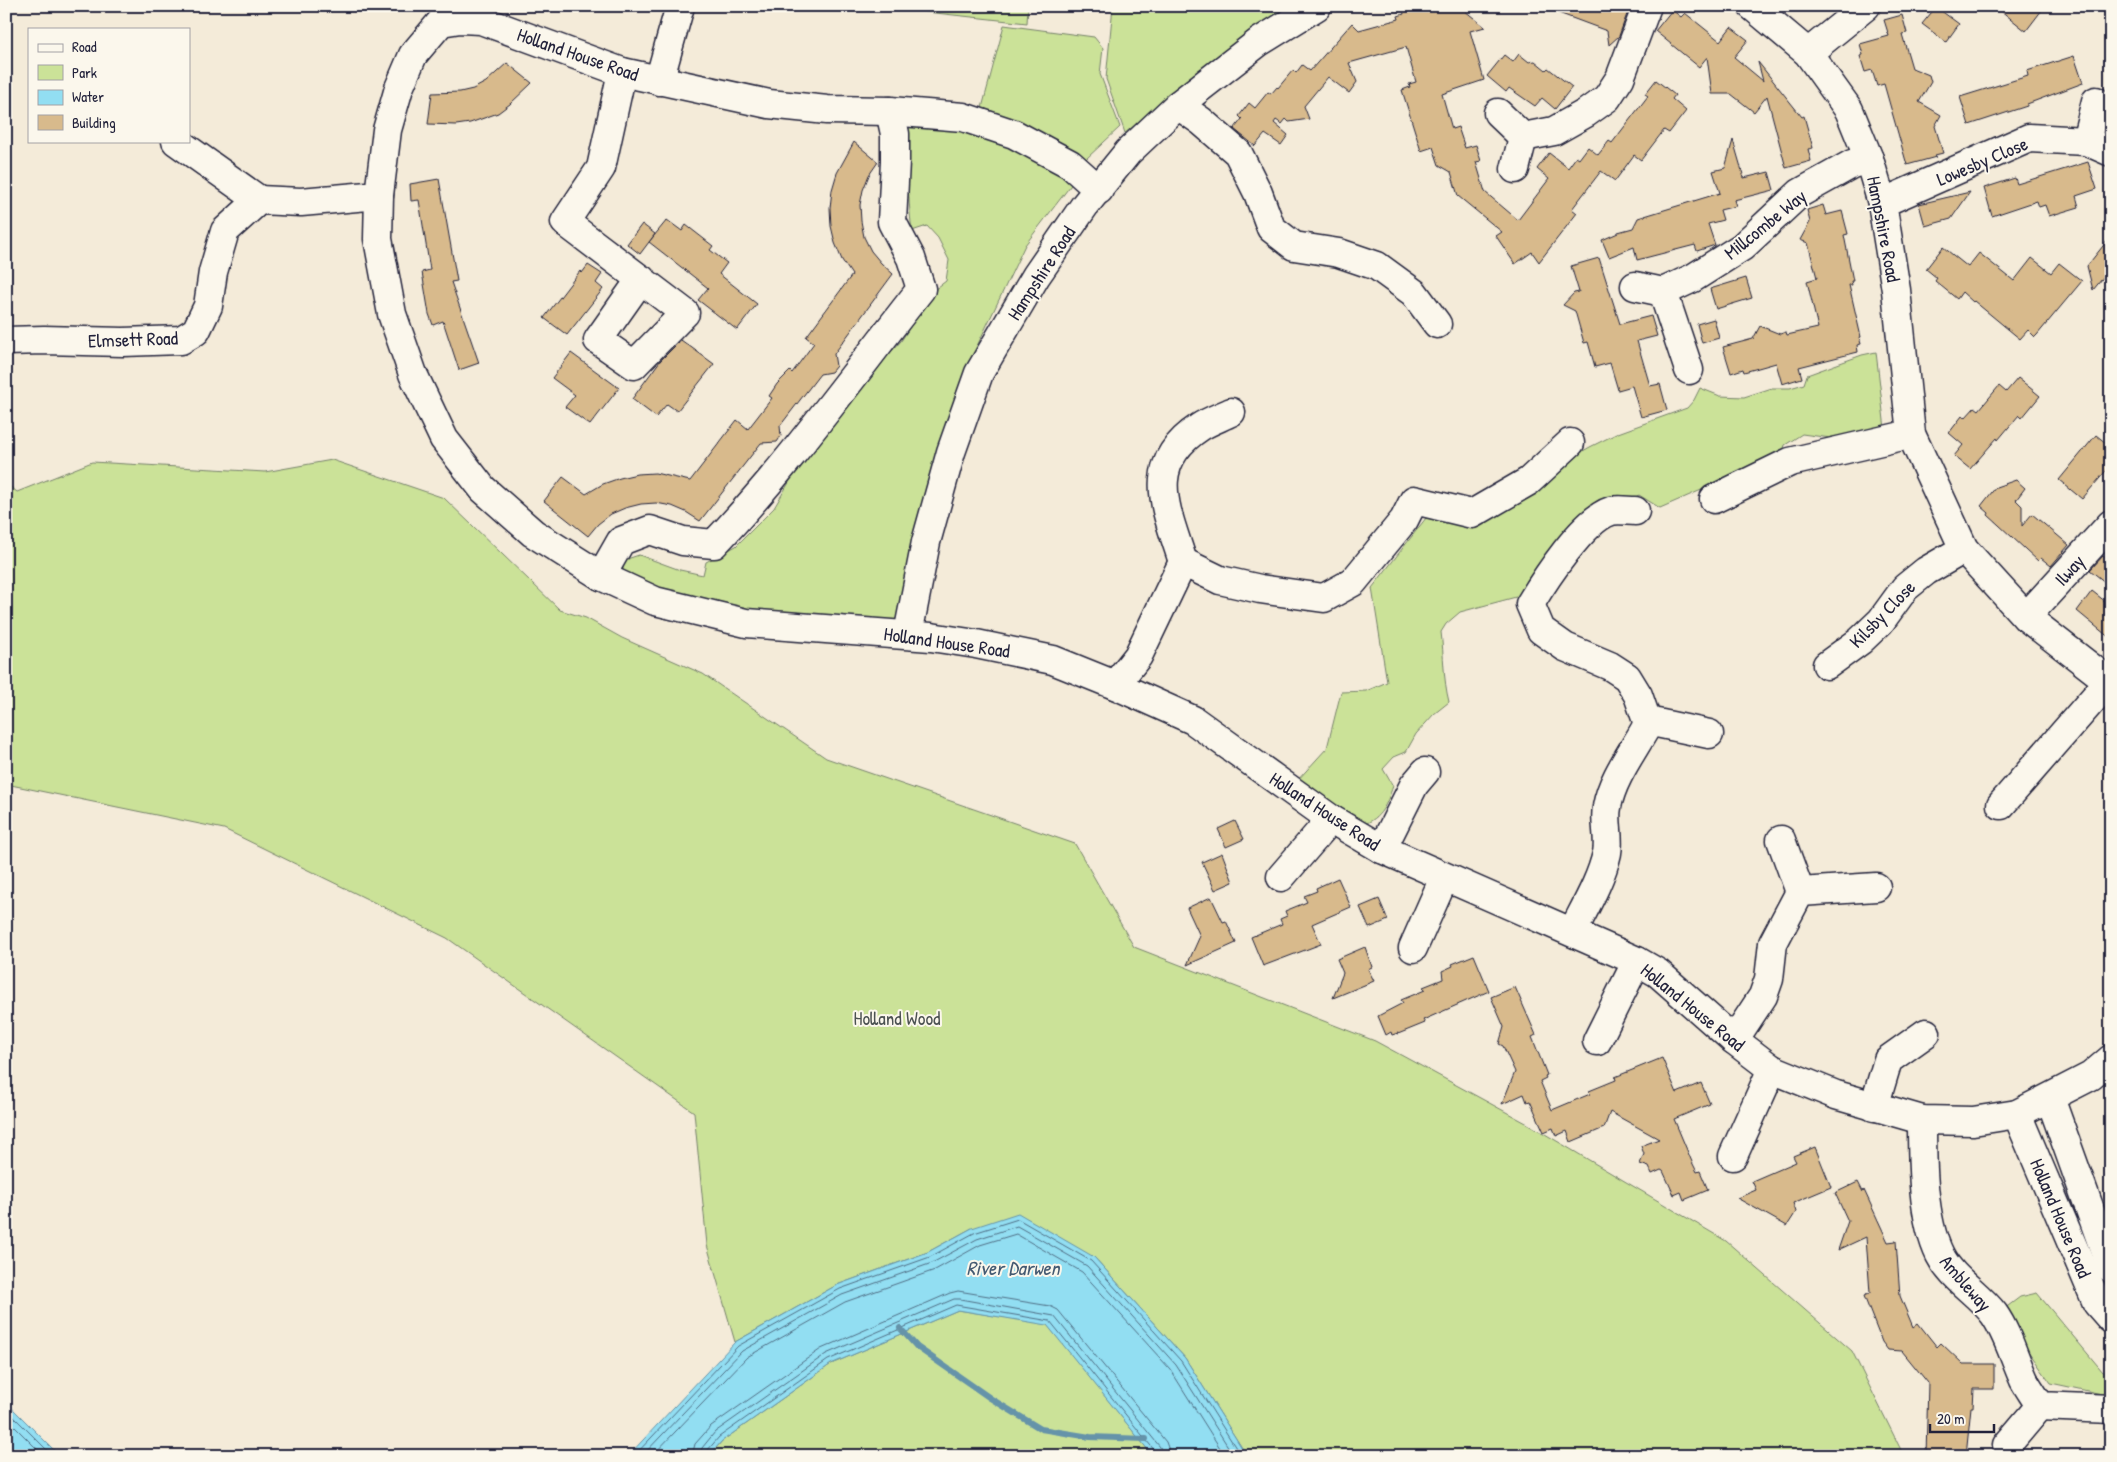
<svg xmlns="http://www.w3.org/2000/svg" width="2117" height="1462" font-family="'Patrick Hand',sans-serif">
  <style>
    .green { fill: #cbe298; stroke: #76826a }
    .water { fill: #92def2; stroke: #6593a9 }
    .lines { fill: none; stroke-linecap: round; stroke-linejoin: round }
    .shore { stroke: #4f6d84; stroke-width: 1 }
    .stream { stroke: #6593a9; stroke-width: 6 }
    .building { fill: #d8ba8c; stroke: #22223b }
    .minor-casing { stroke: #22223b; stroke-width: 31 }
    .minor { stroke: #fbf7ec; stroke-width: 28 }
    .labels { text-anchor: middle; stroke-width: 4; stroke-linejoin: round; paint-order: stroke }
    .street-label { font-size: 19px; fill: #22223b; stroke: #fbf7ec }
    .park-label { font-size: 19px; fill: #4c5252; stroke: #fbf7ec }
    .water-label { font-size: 20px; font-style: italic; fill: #445a72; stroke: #fbf7ec }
  </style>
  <rect width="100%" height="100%" fill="#f4ebd9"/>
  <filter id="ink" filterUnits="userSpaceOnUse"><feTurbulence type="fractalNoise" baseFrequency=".02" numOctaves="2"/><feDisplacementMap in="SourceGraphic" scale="10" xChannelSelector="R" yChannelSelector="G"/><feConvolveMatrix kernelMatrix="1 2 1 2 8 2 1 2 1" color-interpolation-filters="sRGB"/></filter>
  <g filter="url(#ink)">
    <!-- green -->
    <g class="green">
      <path d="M871 6H1028L1027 23Z"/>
      <path d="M1113 6H1290L1281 11 1125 133 1106 79Z"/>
      <path d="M1004 25 1094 37 1103 48 1100 74 1120 127 1086 159 1038 131 982 108Z"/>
      <path d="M905 119 979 131 1074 181 1025 245 968 365 897 620 875 626 735 607 666 594 622 577 624 560 639 555 680 570 703 575 706 562 736 546 774 508 801 462 862 384 901 341 934 290 946 281 949 260 938 238 927 226 912 231C907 194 908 156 905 119Z"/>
      <path d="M1876 352 1885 429 1838 439 1802 434 1785 445 1782 455 1660 508 1639 495 1625 502 1529 589 1516 597 1460 612 1446 624 1441 632C1444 656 1443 678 1449 702L1434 714 1416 734 1406 752 1394 757 1383 769 1393 786C1386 805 1382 818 1362 825L1296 782 1327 748 1341 692 1366 691 1387 682 1372 588 1426 518 1455 523 1590 447 1618 433 1687 408 1694 400 1700 388 1720 396 1744 397 1772 388H1790L1804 384 1807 375 1862 355Z"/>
      <path d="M332 460 444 498 560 610 586 618 622 638 703 674 826 758 1075 844 1134 947 1375 1041 1528 1124 1726 1241 1852 1351 1904 1456H1247L1185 1358 1094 1257 972 1228 928 1252 837 1285 735 1342 707 1245 694 1112 447 938 224 829 6 784V483L17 492 92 462 265 472Z"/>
      <path d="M2037 1293 2103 1372 2111 1373V1396L2051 1383 2000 1312 2020 1297Z"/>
      <path d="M958 1310 1047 1324 1153 1456H709L722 1441 831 1364Z"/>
    </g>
    <!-- water -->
    <g class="water">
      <path d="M1018 1213 1094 1257 1185 1358 1247 1456H1153L1047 1325 958 1310 831 1364 722 1441 709 1456H628L735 1342 837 1285 928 1252 972 1228Z"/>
      <path d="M6 1402 60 1456H6Z"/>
    </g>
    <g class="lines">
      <!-- shore -->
      <g class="shore">
        <path d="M6 1409 53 1456"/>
        <path d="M6 1418 44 1456"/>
        <path d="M634 1456 738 1346 840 1289 930 1257 974 1233 1018 1219 1091 1261 1181 1361 1241 1456"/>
        <path d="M642 1456 742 1351 842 1295 932 1263 977 1239 1017 1226 1087 1266 1176 1365 1234 1456"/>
        <path d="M652 1456 747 1357 845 1302 935 1270 980 1245 1016 1234 1082 1272 1170 1369 1225 1456"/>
        <path d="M692 1456 695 1444 711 1426 821 1349 950 1293 958 1291 1050 1306 1058 1310 1166 1442 1171 1456"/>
        <path d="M700 1456 702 1448 715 1432 826 1354 954 1299H960L1054 1316 1160 1447 1163 1456"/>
        <path d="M706 1456 707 1451 719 1437 828 1360 956 1305 1050 1321 1155 1451 1157 1456"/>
      </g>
      <!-- stream -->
      <path class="stream" d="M900 1328 917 1347 990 1398 1041 1429 1090 1437 1146 1439"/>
    </g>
    <!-- building -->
    <g class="building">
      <path d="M1418 6H1459L1485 27 1470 31 1484 80 1442 94 1452 129 1458 127 1465 148 1476 145 1481 161 1476 162 1485 192 1518 220 1549 179 1537 169 1549 153 1568 168 1576 157 1579 159 1588 147 1598 155 1609 141 1612 143 1648 96 1645 94 1656 80 1675 95 1672 99 1686 111 1669 133 1664 130 1641 160 1634 155 1615 181 1601 171 1572 209 1577 213 1539 262 1532 252 1515 264 1496 236 1502 232 1458 196 1451 172 1439 165 1433 147 1421 151 1402 90 1410 87 1409 84 1416 82 1406 47 1349 63 1357 82 1349 93 1328 77 1304 106 1309 119 1289 122 1286 119 1282 124 1276 120 1274 123 1288 135 1281 145 1265 134 1255 146 1234 129 1242 119 1239 116 1249 103 1255 108 1268 92 1271 94 1277 87 1278 88 1293 70 1296 73 1302 65 1310 71 1352 23 1359 30 1399 19 1398 16 1404 14 1403 10Z"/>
      <path d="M1546 6H1630L1619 36 1609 45 1607 31 1545 8Z"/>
      <path d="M1995 6H2045L2026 31Z"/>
      <path d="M1936 7 1959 24 1946 42 1922 24Z"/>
      <path d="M1672 10 1681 17 1685 13 1720 41 1731 27 1748 40 1734 57 1763 81 1758 62 1802 117 1804 116 1813 148 1808 149 1811 161 1786 168 1767 96 1754 112 1731 94H1712L1707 57 1699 67 1655 31Z"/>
      <path d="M1902 15 1907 33 1902 34 1912 68 1929 75 1931 82 1919 102 1941 115 1935 126 1943 153 1935 155 1936 157 1907 165 1884 84 1877 86 1872 70 1865 72 1860 56 1863 55 1860 44 1889 36 1884 20Z"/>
      <path d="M1519 54 1529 62 1535 61 1546 70 1548 68 1572 87 1555 109 1542 98 1535 106 1509 88 1506 92 1487 76 1504 55 1513 62Z"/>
      <path d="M2074 56 2083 83 2027 104V106L1969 125 1960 97 2028 76 2027 71Z"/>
      <path d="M507 63 532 83 510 104 498 113 470 123 456 125 428 124 432 93 460 92 473 89 486 82Z"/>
      <path d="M1733 140 1744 178 1769 172 1774 190 1734 200 1736 206 1720 210 1723 220 1708 224 1715 245 1697 251 1695 245 1637 260 1634 247 1609 257 1602 240 1618 233V232L1633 228 1638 218 1720 193 1713 171 1725 168Z"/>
      <path d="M854 142 878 162 869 175 863 190 860 205 861 221 864 237 871 251 881 263 893 274 834 354 836 366 831 372 820 374 780 426 781 436 777 442 761 443 700 521 686 512 672 506 656 503 641 504 625 508 611 514 598 524 588 536 544 501 563 477 586 494 603 484 620 478 637 474 655 473 690 481 737 420 748 429 772 398 769 396 777 384 790 371 792 373 814 343 806 337 852 275 842 260 835 243 831 226 830 208 832 190 837 173Z"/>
      <path d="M2088 162 2097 189 2076 196 2079 207 2049 216 2045 205 2039 207 2037 201 1992 216 1984 188 2015 178 2017 184Z"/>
      <path d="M439 179 457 281 451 282 479 363 459 370 443 321 433 325 429 314 422 272 430 270 419 200 411 201 410 184Z"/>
      <path d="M1970 192 1951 219 1925 226 1919 204Z"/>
      <path d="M1823 205 1826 215 1842 211 1848 234 1844 235 1853 281H1851L1852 285H1849L1861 337H1859L1861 344 1857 345 1858 352 1799 367 1802 378 1782 384 1776 363 1744 372 1743 369 1731 373 1723 347 1753 339 1760 326 1780 334 1786 332 1787 335 1818 328 1807 281 1817 278 1808 243 1800 240 1810 222 1807 210Z"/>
      <path d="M667 220 682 231 686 225 713 246 710 250 727 263 719 274 757 304 737 330 698 300 708 288 649 242Z"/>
      <path d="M642 224 655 234 640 254 627 244Z"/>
      <path d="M2111 236V268L2093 290 2087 266Z"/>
      <path d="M1943 247 1968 267 1979 253 2014 281 2032 258 2051 273 2059 263 2082 281 2037 335 2035 337 2028 330 2020 339 1974 301 1973 302 1962 292 1957 299 1935 281 1937 278 1926 269Z"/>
      <path d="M1599 258 1620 324 1651 316 1657 336 1637 341 1650 386 1660 384 1667 410 1641 417 1632 386 1618 390 1610 363 1595 367 1588 342 1584 343 1575 311 1563 305 1574 293 1579 292 1571 266Z"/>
      <path d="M588 265 602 274 596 283 603 289 567 335 544 318 580 271 582 273Z"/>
      <path d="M1746 278 1752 298 1716 309 1710 289Z"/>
      <path d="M1714 319 1719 338 1702 343 1697 324Z"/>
      <path d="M681 340 714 364 677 411 667 404 656 417 632 399 660 361Z"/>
      <path d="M571 353 619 388 590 425 565 407 575 395 552 378Z"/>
      <path d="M2018 378 2040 396 2022 418 2019 415 1998 440 1997 438 1970 469 1954 456 1963 445 1949 433 1962 416 1965 418 1975 407 1979 410 1999 386 2006 392Z"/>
      <path d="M2096 435 2111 447V465L2082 499 2059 480Z"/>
      <path d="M2016 480 2025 488 2016 500 2022 506V526L2032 514 2069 545 2051 566 2041 558 2038 561 1999 525 1988 515 1989 513 1981 506 1996 487Z"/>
      <path d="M2103 556 2111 562V587L2090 570Z"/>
      <path d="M2092 591 2111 606V639L2077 611Z"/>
      <path d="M1235 821 1244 839 1226 847 1218 829Z"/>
      <path d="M1222 853 1233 882 1215 890 1202 862Z"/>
      <path d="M1338 878 1351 907 1312 924 1321 944 1263 966 1251 937 1282 924 1280 919 1287 916 1285 911 1307 902 1304 896 1317 891 1316 888Z"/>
      <path d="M1211 897 1223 922 1226 921 1236 943 1187 965 1200 936 1187 908Z"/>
      <path d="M1379 899 1388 920 1369 928 1360 907Z"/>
      <path d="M1365 947 1372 967 1368 969 1374 981 1333 998 1343 973 1337 959Z"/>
      <path d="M1474 955 1489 991 1423 1020 1425 1023 1398 1034V1033L1392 1035 1391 1032 1386 1035 1378 1016 1403 1003 1401 1000 1425 990 1423 987 1443 979 1442 971 1453 966 1452 964Z"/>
      <path d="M1515 987 1536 1035 1532 1037 1547 1075 1545 1076 1546 1078 1540 1081 1552 1110 1590 1094 1589 1091 1616 1080 1615 1077 1662 1058 1677 1093 1701 1083 1710 1104 1674 1119 1692 1162 1697 1172 1700 1171 1708 1190 1684 1200 1681 1192 1674 1195 1663 1171 1661 1170 1652 1174 1649 1167 1640 1164 1644 1154 1641 1146 1659 1139 1610 1112 1604 1128 1571 1142 1567 1131 1556 1136 1553 1128 1544 1132 1530 1101 1527 1102 1524 1094 1502 1104 1515 1072 1503 1046 1499 1044 1504 1027 1491 997Z"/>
      <path d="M1815 1147 1831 1187 1793 1203 1796 1212 1787 1226 1737 1198 1756 1190 1752 1181 1796 1162 1793 1156Z"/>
      <path d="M1858 1182 1863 1192 1864 1190 1888 1242 1896 1241 1900 1296 1913 1327 1918 1323 1937 1347 1941 1343 1963 1364H1994V1389H1974L1973 1407H1971L1966 1456H1926L1928 1383 1902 1351 1888 1350 1882 1342 1864 1296 1870 1293 1866 1237 1838 1250 1848 1221 1835 1193Z"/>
    </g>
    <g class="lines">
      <defs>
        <g id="minor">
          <path d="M1752 6 1808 53 1849 110 1869 159 1882 203 1896 290 1911 434 1964 549 2026 617 2111 683"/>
          <path d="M1808 53 1866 6"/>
          <path d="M622 72 601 168 565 222 685 313 634 365 598 340 641 279"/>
          <path d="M659 81 680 6"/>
          <path d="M1178 105 1201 121 1238 153 1258 193 1271 228 1294 246 1339 253 1377 266 1414 293 1437 324"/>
          <path d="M1498 113 1523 137 1515 169"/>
          <path d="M1523 137 1554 131 1586 113 1607 98 1620 78 1647 6"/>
          <path d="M176 141 259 200"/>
          <path d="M2086 141 2096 101"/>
          <path d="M1099 190 1070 164 1014 134 963 117 890 111 827 110 769 104 622 72 481 20 460 19 441 22 413 55 399 88 387 130 379 195 378 239 392 314 413 374 444 439 483 489 533 533 601 576 655 601 746 623 931 637 976 644 1053 660 1115 685 1193 720 1331 819 1382 849 1637 961 1658 973 1734 1040 1772 1069 1836 1095 1922 1120 1973 1121 2017 1114 2091 1076 2111 1059"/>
          <path d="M1882 203 2029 138 2086 141 2111 152"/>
          <path d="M1635 286 1663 292 1689 370"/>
          <path d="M1663 292 1693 278 1742 247 1800 193 1852 164 1869 159"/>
          <path d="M6 341 44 340 123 342 181 340 196 331 208 306 213 272 225 231 259 200 301 202 379 195"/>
          <path d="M1714 499 1790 462 1911 434"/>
          <path d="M1635 511C1628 511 1618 509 1611 511 1584 519 1545 579 1530 604L1541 630 1565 647 1610 666 1627 677 1638 695 1648 724"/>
          <path d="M1183 562C1167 510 1142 465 1200 427 1209 421 1221 417 1231 412"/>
          <path d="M601 576 621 541 650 530 683 541 714 544C789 465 853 375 921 289L911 258 892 222 895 161V134L890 111"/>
          <path d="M2026 617 2111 524"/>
          <path d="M908 634 926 542 951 452 979 373 1036 276 1085 205 1128 152 1178 105 1259 42 1317 6"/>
          <path d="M1827 665 1860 641 1881 621 1905 588 1926 571 1964 549"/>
          <path d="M1115 685 1138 656 1183 562 1220 580 1260 589 1324 598 1353 582 1404 520 1414 500 1472 514 1529 481 1570 443"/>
          <path d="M2001 805 2109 681"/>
          <path d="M1781 840 1800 892"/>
          <path d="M1382 849 1414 785 1425 772"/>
          <path d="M1281 877 1331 819"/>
          <path d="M1573 931C1585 907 1601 880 1607 853 1610 838 1604 821 1607 807 1612 778 1634 750 1648 724L1657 723 1709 734"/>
          <path d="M1413 948 1444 878"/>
          <path d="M1734 1040 1763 996 1769 979 1773 943 1800 892 1876 887"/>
          <path d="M1597 1041 1637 961"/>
          <path d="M2050 1098 2111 1268"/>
          <path d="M1874 1107 1888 1060 1926 1033"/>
          <path d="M2017 1114 2097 1303 2111 1319"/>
          <path d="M1922 1120C1922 1159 1922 1219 1940 1255 1952 1279 1978 1293 1994 1314 2008 1334 2014 1358 2024 1380 2029 1389 2035 1397 2040 1406L2111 1409"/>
          <path d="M1733 1156 1772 1069"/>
          <path d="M2007 1445 2040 1406"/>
        </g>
      </defs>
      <!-- minor casing -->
      <use href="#minor" class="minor-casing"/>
      <!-- minor -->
      <use href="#minor" class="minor"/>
    </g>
  </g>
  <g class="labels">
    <!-- street labels -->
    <g class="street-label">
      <text transform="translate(578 54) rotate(19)" y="7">Holland House Road</text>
      <text transform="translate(1982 161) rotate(-23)" y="7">Lowesby Close</text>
      <text transform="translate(1765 224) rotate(-39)" y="7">Millcombe Way</text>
      <text transform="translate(1884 229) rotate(79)" y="7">Hampshire Road</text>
      <text transform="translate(1041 273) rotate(-57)" y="7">Hampshire Road</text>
      <text transform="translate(133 339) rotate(-2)" y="7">Elmsett Road</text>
      <text transform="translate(2069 570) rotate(-48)" y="7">Ilway</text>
      <text transform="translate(1882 614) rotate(-46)" y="7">Kilsby Close</text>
      <text transform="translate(947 642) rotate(8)" y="7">Holland House Road</text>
      <text transform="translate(1325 811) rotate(33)" y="7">Holland House Road</text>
      <text transform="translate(1693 1007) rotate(39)" y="7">Holland House Road</text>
      <text transform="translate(2061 1218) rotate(67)" y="7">Holland House Road</text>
      <text transform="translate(1966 1283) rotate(49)" y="7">Ambleway</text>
    </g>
    <!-- park labels -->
    <g class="park-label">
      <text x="897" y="1025">Holland Wood</text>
    </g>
    <!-- water labels -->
    <g class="water-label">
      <text x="1013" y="1275">River Darwen</text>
    </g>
  </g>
  <!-- margin -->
  <rect width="2117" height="1462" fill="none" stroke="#fbf7ec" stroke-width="25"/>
  <rect x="12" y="12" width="2092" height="1437" fill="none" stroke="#22223b" stroke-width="2" filter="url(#ink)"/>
  <!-- legend -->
  <rect x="28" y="28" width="162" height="115" fill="#fbf7ec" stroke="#a4a2a5"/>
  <rect x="38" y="44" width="25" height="8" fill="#fbf7ec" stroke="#a4a2a5"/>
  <text x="72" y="52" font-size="15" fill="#22223b">Road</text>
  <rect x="38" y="65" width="25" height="15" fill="#cbe298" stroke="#a4a2a5"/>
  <text x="72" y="78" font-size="15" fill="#22223b">Park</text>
  <rect x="38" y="90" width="25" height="15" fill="#92def2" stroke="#a4a2a5"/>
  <text x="72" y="102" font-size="15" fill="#22223b">Water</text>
  <rect x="38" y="115" width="25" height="15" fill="#d8ba8c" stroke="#a4a2a5"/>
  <text x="72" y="128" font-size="15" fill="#22223b">Building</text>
  <!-- scale -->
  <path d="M1930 1424v8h64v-8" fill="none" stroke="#22223b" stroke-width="2.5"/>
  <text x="1937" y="1424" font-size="15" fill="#22223b" stroke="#fbf7ec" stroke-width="4" paint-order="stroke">20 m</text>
</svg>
